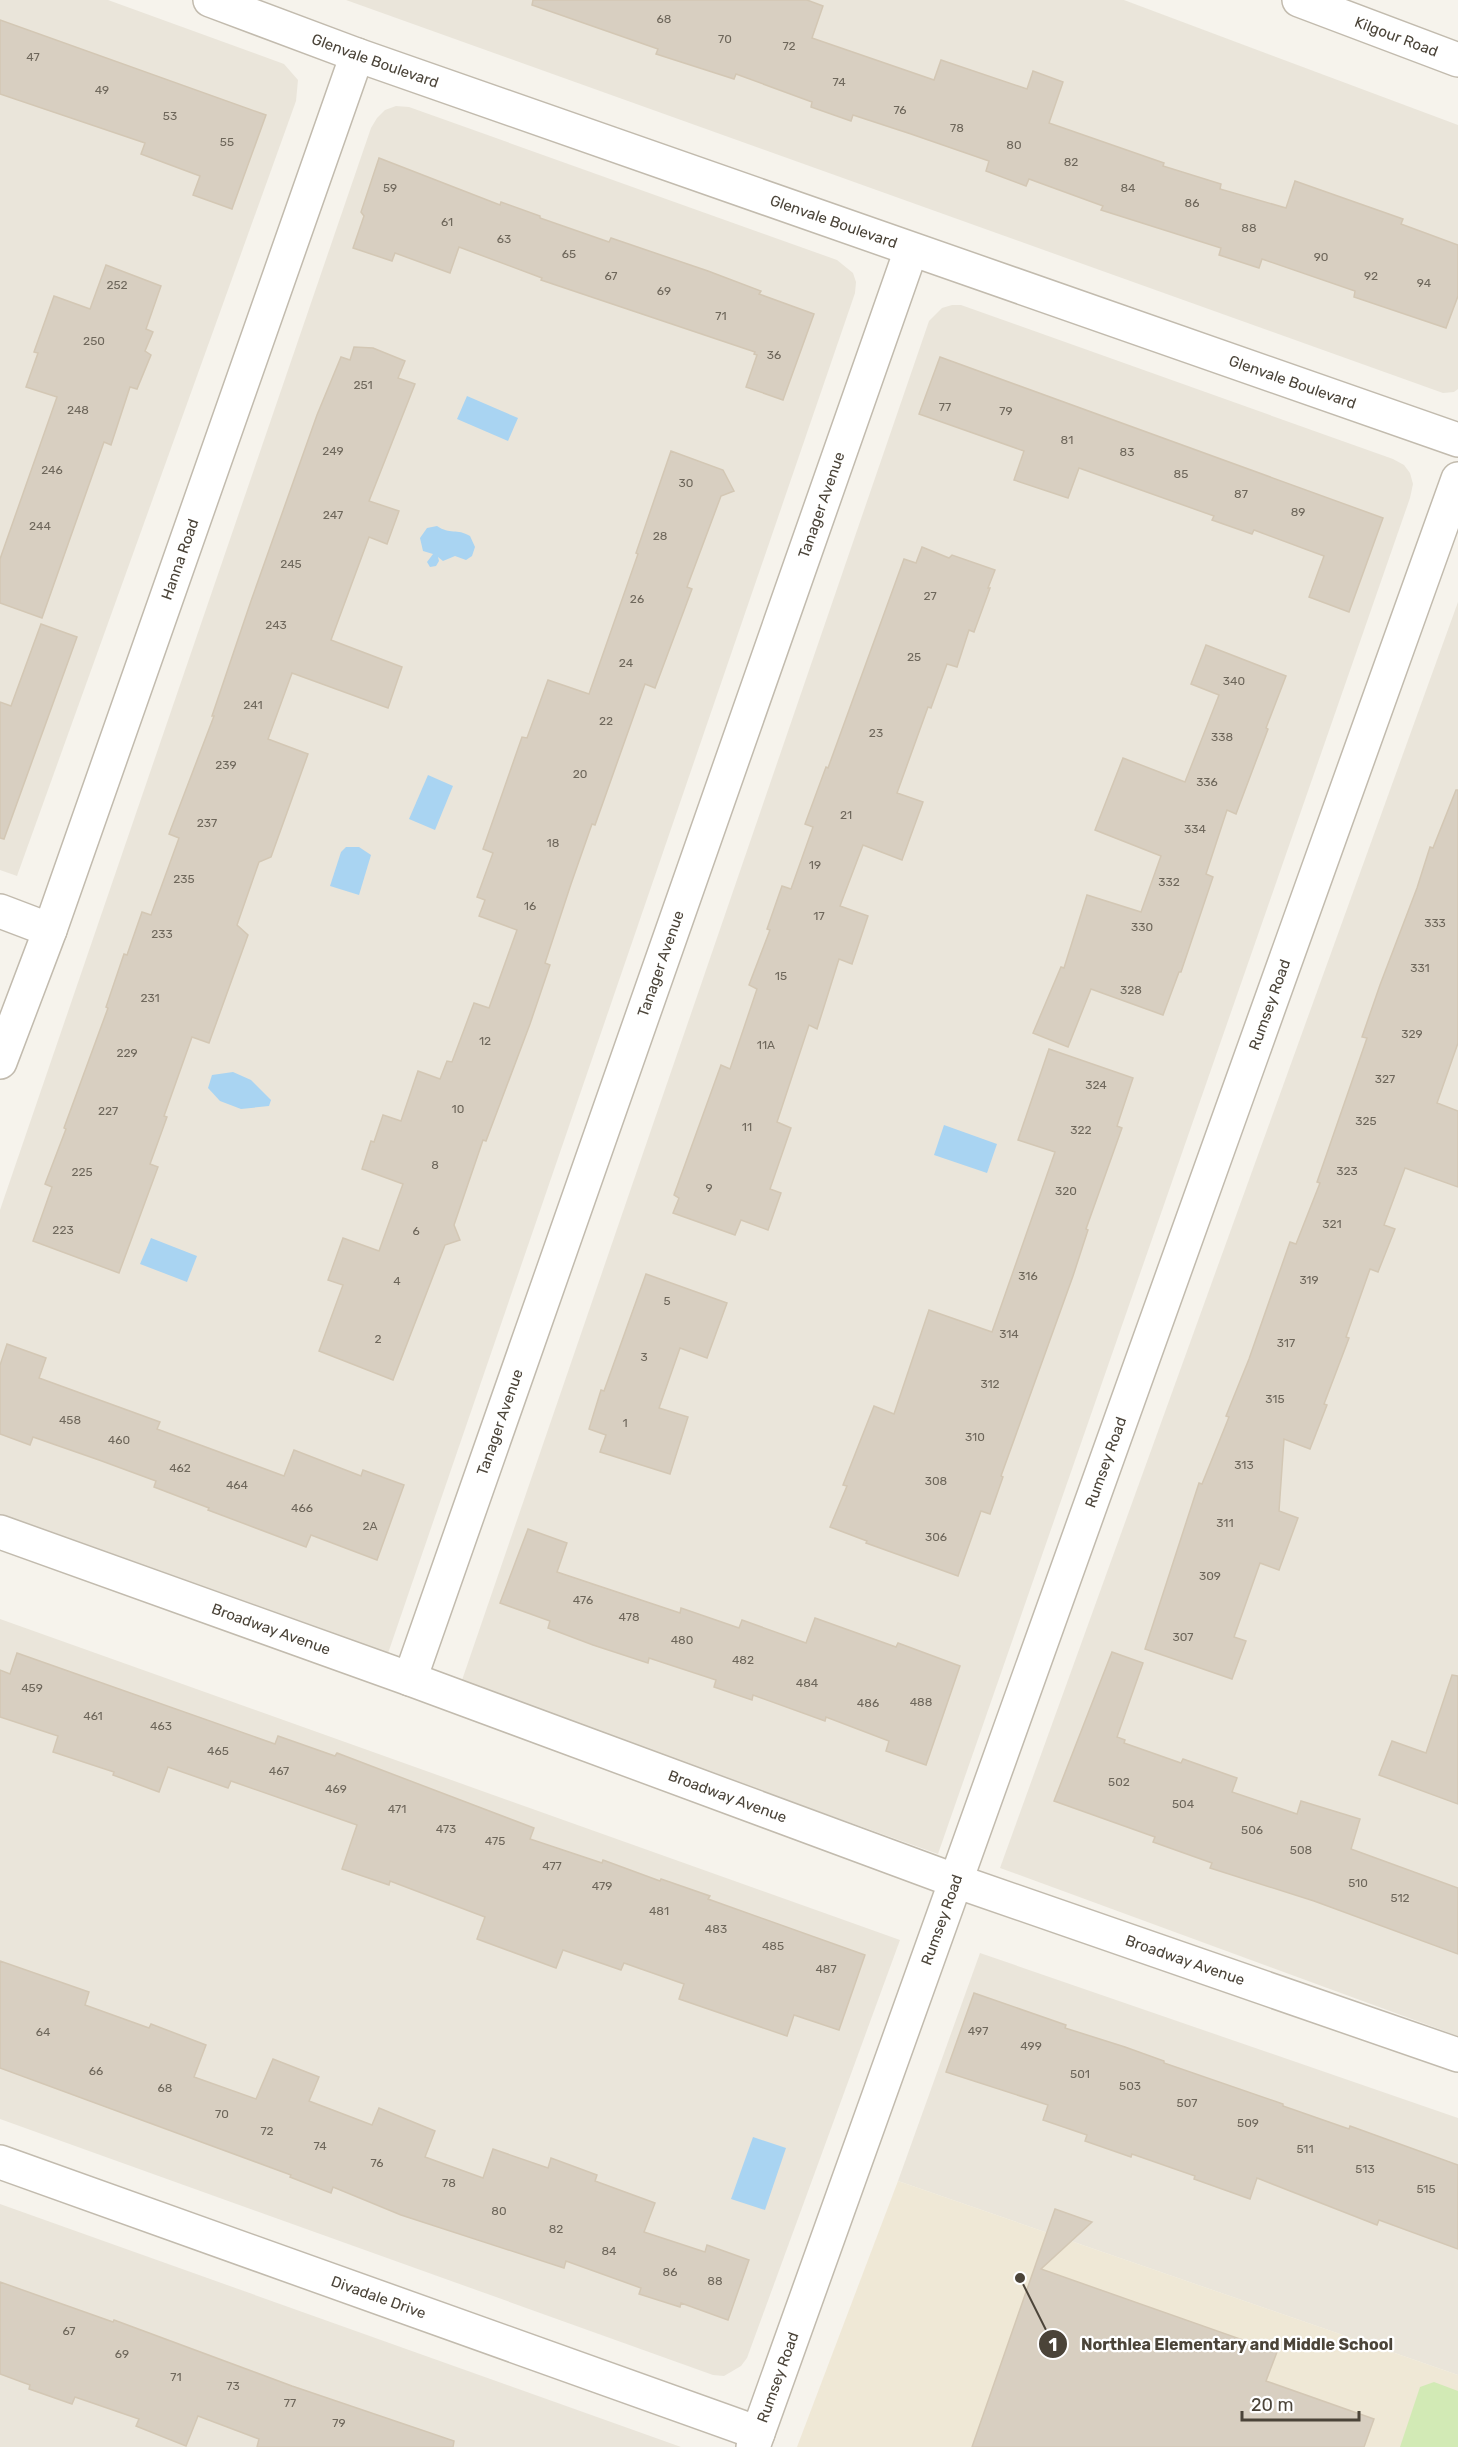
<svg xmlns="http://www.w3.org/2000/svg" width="1458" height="2447" font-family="Rubik,sans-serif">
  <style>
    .residential { fill: #eae5da }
    .education { fill: #efe8d6 }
    .green { fill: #d2eab5 }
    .water { fill: #a9d4f2 }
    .building { fill: #d8cfc1; stroke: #d3c7b4; stroke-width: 1.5 }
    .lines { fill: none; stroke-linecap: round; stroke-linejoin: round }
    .minor-casing { stroke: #c2bbae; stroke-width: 36 }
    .minor { stroke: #fff; stroke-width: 33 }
    .labels { text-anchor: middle; stroke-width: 4.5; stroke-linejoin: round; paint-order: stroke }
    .number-label { font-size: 12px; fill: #6e675b }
    .street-label { font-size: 15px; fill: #4b4439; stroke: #fff }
    .leader { fill: none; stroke: #4b4439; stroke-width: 2 }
    .callout-dot { fill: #4b4439; stroke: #fff; stroke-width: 2 }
    .mark-label { font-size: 18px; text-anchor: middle; font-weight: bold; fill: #fff }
    .callout-label { font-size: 16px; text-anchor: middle; font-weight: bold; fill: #4b4439; stroke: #fff; stroke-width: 4.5; stroke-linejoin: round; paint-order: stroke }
  </style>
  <rect width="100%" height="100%" fill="#f6f3ec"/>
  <!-- residential -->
  <g class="residential">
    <path d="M0 0H108L284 64 298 80 296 101 17 876 0 870Z"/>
    <path d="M346 0H1124L1458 125V389L1454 392 1443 393Z"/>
    <path d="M396 106 409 107 837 260 853 273 856 282 855 293 384 1665 0 1528V1210L371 128 377 118 385 110Z"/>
    <path d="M952 305H961L1393 459 1404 465 1410 473 1413 484 1410 498 938 1854 461 1683 929 321 942 308Z"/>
    <path d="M1458 602V2036L1000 1868Z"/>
    <path d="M0 1619 900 1940 747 2358 741 2366 724 2376 713 2375 0 2119Z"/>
    <path d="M980 1953 1458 2118V2375L898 2181Z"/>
    <path d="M0 2204 681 2447H0Z"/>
  </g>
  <!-- education -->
  <path class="education" d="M898 2181 1458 2375V2447H797Z"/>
  <!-- green -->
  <path class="green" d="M1434 2382 1458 2391V2447H1400L1420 2387Z"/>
  <!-- water -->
  <g class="water">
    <path d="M467 396 518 418 508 441 457 419Z"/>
    <path d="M437 526C450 535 457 528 470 536L475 547 472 556 466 560 455 556 443 561 438 557 439 561 436 566 430 567 427 562 433 554 423 551 420 538 427 528Z"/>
    <path d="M428 775 453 786 435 830 409 819Z"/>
    <path d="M346 847H359L371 855 359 895 330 886 341 852Z"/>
    <path d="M233 1072 251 1080 271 1100 269 1106 241 1109 220 1101 208 1088 212 1075Z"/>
    <path d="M944 1125 997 1144 987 1173 934 1155Z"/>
    <path d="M151 1238 197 1256 187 1282 140 1264Z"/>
    <path d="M753 2137 786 2148 765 2210 731 2199Z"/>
  </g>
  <!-- building -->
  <g class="building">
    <path d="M533 0H807L823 6 812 38 934 80 941 60 1027 89 1033 71 1063 82 1049 123 1164 163 1163 166 1221 184 1220 189 1286 208 1295 181 1403 219 1401 224 1458 245V296L1446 328 1354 297 1355 291 1262 259 1259 268 1219 255 1221 248 1101 210 1103 206 1029 179 1026 186 986 171 989 161 911 134 853 115 851 121 811 107 812 102 736 74 734 79 656 54 658 49 532 5Z"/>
    <path d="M0 20 266 115 232 209 193 195 200 176 141 154 145 143 0 94Z"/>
    <path d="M379 158 500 205 501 202 540 216V218L609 242 611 238 708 271 761 291 759 294 814 314 783 400 746 387 757 355 754 354 755 352 541 280 542 278 459 247 450 273 395 253 392 261 353 248 364 216 361 212Z"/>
    <path d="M106 265 161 286 146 329 153 332 145 351 151 355 137 389 130 387 111 445 104 442 42 618 0 603V559L57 397 26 387 38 353 34 352 54 296 90 309Z"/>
    <path d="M354 347 373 348 405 361 398 378 415 384 369 501 399 511 387 544 369 537 331 640 402 667 388 708 292 673 268 739 308 754 271 857 259 862 237 925 248 935 209 1043 192 1037 164 1116 167 1117 150 1164 158 1167 119 1273 33 1241 52 1187 45 1184 66 1129 64 1128 108 1008 106 1007 124 954 127 955 142 912 151 915 179 838 169 834 214 716H212L251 601 317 415 341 357 350 360Z"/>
    <path d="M940 357 1383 518 1349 612 1309 597 1324 556 1254 530 1252 534 1212 520 1214 516 1079 468 1068 498 1014 480 1024 451 919 414Z"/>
    <path d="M671 451 723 470 734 491 721 496 687 587 692 589 655 688 645 684 595 825 592 824 571 884 545 963 550 965 530 1024 486 1141 483 1140 454 1225 460 1240 445 1245 393 1380 319 1351 343 1285 328 1280 343 1238 379 1251 403 1184 362 1169 371 1141 374 1142 383 1115 401 1121 418 1071 440 1079 447 1061 452 1062 474 1003 489 1008 517 930 479 916 485 900 477 897 493 853 483 849 522 737 527 738 548 680 589 694 638 554 636 553Z"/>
    <path d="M922 547 949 558 952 555 995 570 988 588H990L974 632 969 630 957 667 947 664 931 708 928 707 897 793 923 802 902 860 863 845 840 906 868 916 852 964 839 959 817 1029 809 1025 777 1122 791 1128 770 1189 781 1193 768 1230 741 1220 735 1235 673 1213 679 1198 674 1195 721 1065 730 1069 757 989 749 985 770 930 767 929 782 886 791 889 813 827 805 824 826 767 828 768 904 559 916 563Z"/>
    <path d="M41 624 77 637 4 839 0 838V702L11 706Z"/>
    <path d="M1206 645 1286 676 1266 728 1268 729 1236 814 1227 810 1206 874 1213 877 1181 972H1179L1163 1015 1091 989 1068 1047 1033 1033 1061 967 1064 968 1087 895 1141 912 1161 856 1095 830 1123 758 1185 782 1219 695 1191 684Z"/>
    <path d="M1456 790H1458V1043L1437 1103 1458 1111V1187L1405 1168 1384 1225 1395 1229 1378 1272 1370 1269 1346 1337 1349 1338 1324 1404 1327 1405 1310 1449 1284 1439 1279 1511 1298 1518 1279 1570 1260 1563 1234 1637 1246 1641 1232 1679 1145 1649 1199 1483 1202 1484 1229 1417 1226 1416 1249 1359 1290 1242 1296 1244 1320 1183 1317 1182 1367 1038 1362 1037 1380 985 1417 888 1430 847 1433 848Z"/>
    <path d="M1049 1049 1133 1078 1117 1126 1122 1128 1086 1229 1088 1230 1073 1276 1001 1476 1003 1477 990 1514 981 1511 958 1576 866 1543 867 1541 830 1527 847 1486 843 1485 874 1406 894 1414 929 1310 992 1332 1055 1152 1018 1140Z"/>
    <path d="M646 1274 727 1303 707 1358 680 1348 659 1408 688 1417 670 1474 600 1452 606 1435 589 1429 601 1390 604 1391Z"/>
    <path d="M7 1344 46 1358 39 1378 160 1422 157 1429 284 1476 294 1450 361 1476 363 1470 404 1485 377 1560 311 1535 306 1547 208 1510 209 1508 154 1487 156 1481 99 1460 33 1437 30 1445 0 1434V1365Z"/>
    <path d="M528 1529 567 1543 557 1572 680 1613 681 1608 739 1628 742 1620 806 1643 815 1618 896 1647 898 1643 960 1666 926 1765 886 1751 889 1741 826 1717 825 1721 753 1695 752 1700 714 1687 716 1680 649 1658 648 1663 593 1645 548 1628 550 1621 500 1603Z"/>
    <path d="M1112 1652 1143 1663 1117 1737 1125 1740 1124 1743 1181 1763 1183 1759 1237 1778 1232 1792 1297 1814 1301 1801 1360 1819 1351 1849 1458 1888V1954L1314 1901 1210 1868 1212 1863 1153 1842 1155 1837 1054 1801Z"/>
    <path d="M17 1653 275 1744 278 1736 335 1756 337 1753 534 1828 530 1839 602 1863 603 1860 660 1881 661 1879 710 1896 708 1899 865 1955 839 2030 794 2015 787 2036 679 1999 684 1984 624 1963 621 1970 563 1950 556 1968 477 1939 485 1917 390 1881 389 1885 342 1869 357 1825 231 1781 228 1788 168 1767 159 1792 113 1775 114 1772 53 1752 58 1736 0 1717V1670L10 1674Z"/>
    <path d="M1452 1675 1458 1676V1804L1379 1775 1392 1741 1426 1753Z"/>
    <path d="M0 1961 89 1992 85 2005 149 2028 151 2024 206 2045 194 2077 256 2099 273 2059 319 2077 309 2101 372 2125 379 2108 435 2131 425 2157 483 2178 493 2149 548 2168 551 2158 597 2175 595 2181 655 2203 644 2232 705 2252 707 2245 749 2260 728 2320 681 2303 680 2307 639 2294 641 2288 566 2261 564 2268 401 2215 333 2187 331 2193 290 2177 291 2175 0 2068Z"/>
    <path d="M974 1993 1066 2025 1065 2028 1125 2047 1164 2061V2063L1283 2104V2106L1349 2129 1350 2126 1458 2165V2249L1379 2220 1377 2225 1257 2178 1250 2199 1194 2179 1195 2176 1132 2154 1131 2157 1085 2141 1087 2135 1043 2120 1048 2105 946 2072Z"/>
    <path d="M1055 2209 1092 2222 1041 2269 1277 2352 1266 2381 1374 2419 1364 2447H972Z"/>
    <path d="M0 2282 113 2322 114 2320 292 2386 454 2441 453 2447H257L259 2439 198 2416 186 2446 136 2426 139 2419 75 2397 72 2404 29 2389 30 2385 0 2374Z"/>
  </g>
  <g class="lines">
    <defs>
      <g id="minor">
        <path id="s1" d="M210 0 357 55 1458 440"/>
        <path id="s2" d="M1299 0 1458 60"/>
        <path d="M0 911 50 930"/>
        <path id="s3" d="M0 1062 50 930 357 55"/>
        <path id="s4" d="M0 1532 410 1679 956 1881 1458 2055"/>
        <path id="s5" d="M410 1679 911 250"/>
        <path id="s6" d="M0 2162 758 2433"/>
        <path id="s7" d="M753 2447 1458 479"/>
      </g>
    </defs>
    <!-- minor casing -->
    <use href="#minor" class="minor-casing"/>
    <!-- minor -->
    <use href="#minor" class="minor"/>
  </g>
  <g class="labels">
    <!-- number labels -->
    <g class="number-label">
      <text x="664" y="23">68</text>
      <text x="725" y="43">70</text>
      <text x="789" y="50">72</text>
      <text x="33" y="61">47</text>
      <text x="839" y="86">74</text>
      <text x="102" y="94">49</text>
      <text x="900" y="114">76</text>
      <text x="170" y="120">53</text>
      <text x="957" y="132">78</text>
      <text x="227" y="146">55</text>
      <text x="1014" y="149">80</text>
      <text x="1071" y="166">82</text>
      <text x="390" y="192">59</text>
      <text x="1128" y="192">84</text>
      <text x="1192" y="207">86</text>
      <text x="447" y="226">61</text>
      <text x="1249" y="232">88</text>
      <text x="504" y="243">63</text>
      <text x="569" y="258">65</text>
      <text x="1321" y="261">90</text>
      <text x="611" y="280">67</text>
      <text x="1371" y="280">92</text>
      <text x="1424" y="287">94</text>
      <text x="117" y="289">252</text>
      <text x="664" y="295">69</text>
      <text x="721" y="320">71</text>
      <text x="94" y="345">250</text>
      <text x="774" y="359">36</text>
      <text x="363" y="389">251</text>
      <text x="945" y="411">77</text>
      <text x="78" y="414">248</text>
      <text x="1006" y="415">79</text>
      <text x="1067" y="444">81</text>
      <text x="333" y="455">249</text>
      <text x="1127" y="456">83</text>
      <text x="52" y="474">246</text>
      <text x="1181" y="478">85</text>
      <text x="686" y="487">30</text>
      <text x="1241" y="498">87</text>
      <text x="1298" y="516">89</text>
      <text x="333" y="519">247</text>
      <text x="40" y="530">244</text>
      <text x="660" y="540">28</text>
      <text x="291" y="568">245</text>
      <text x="930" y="600">27</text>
      <text x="637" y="603">26</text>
      <text x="276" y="629">243</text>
      <text x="914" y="661">25</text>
      <text x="626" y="667">24</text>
      <text x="1234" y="685">340</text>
      <text x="253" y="709">241</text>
      <text x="606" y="725">22</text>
      <text x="876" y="737">23</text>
      <text x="1222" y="741">338</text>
      <text x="226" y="769">239</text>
      <text x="580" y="778">20</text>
      <text x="1207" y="786">336</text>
      <text x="846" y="819">21</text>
      <text x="207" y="827">237</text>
      <text x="1195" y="833">334</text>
      <text x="553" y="847">18</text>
      <text x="815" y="869">19</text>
      <text x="184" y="883">235</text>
      <text x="1169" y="886">332</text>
      <text x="530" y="910">16</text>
      <text x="819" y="920">17</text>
      <text x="1435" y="927">333</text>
      <text x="1142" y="931">330</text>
      <text x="162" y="938">233</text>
      <text x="1420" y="972">331</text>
      <text x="781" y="980">15</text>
      <text x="1131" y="994">328</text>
      <text x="150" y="1002">231</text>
      <text x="1412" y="1038">329</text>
      <text x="485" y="1045">12</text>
      <text x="766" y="1049">11A</text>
      <text x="127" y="1057">229</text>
      <text x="1385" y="1083">327</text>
      <text x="1096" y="1089">324</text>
      <text x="458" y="1113">10</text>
      <text x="108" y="1115">227</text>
      <text x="1366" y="1125">325</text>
      <text x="747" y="1131">11</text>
      <text x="1081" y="1134">322</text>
      <text x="435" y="1169">8</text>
      <text x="1347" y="1175">323</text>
      <text x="82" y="1176">225</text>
      <text x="709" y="1192">9</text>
      <text x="1066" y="1195">320</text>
      <text x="1332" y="1228">321</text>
      <text x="63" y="1234">223</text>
      <text x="416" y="1235">6</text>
      <text x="1028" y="1280">316</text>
      <text x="1309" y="1284">319</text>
      <text x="397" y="1285">4</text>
      <text x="667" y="1305">5</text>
      <text x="1009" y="1338">314</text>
      <text x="378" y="1343">2</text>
      <text x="1286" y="1347">317</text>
      <text x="644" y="1361">3</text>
      <text x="990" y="1388">312</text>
      <text x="1275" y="1403">315</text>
      <text x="70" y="1424">458</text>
      <text x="625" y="1427">1</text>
      <text x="975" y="1441">310</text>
      <text x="119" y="1444">460</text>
      <text x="1244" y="1469">313</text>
      <text x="180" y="1472">462</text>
      <text x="936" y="1485">308</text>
      <text x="237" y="1489">464</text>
      <text x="302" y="1512">466</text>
      <text x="1225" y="1527">311</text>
      <text x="370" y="1530">2A</text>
      <text x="936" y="1541">306</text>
      <text x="1210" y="1580">309</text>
      <text x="583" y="1604">476</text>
      <text x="629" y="1621">478</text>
      <text x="1183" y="1641">307</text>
      <text x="682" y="1644">480</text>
      <text x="743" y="1664">482</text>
      <text x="807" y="1687">484</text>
      <text x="32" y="1692">459</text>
      <text x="921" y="1706">488</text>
      <text x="868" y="1707">486</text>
      <text x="93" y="1720">461</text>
      <text x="161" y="1730">463</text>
      <text x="218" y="1755">465</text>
      <text x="279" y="1775">467</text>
      <text x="1119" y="1786">502</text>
      <text x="336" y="1793">469</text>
      <text x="1183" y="1808">504</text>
      <text x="397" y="1813">471</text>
      <text x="446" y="1833">473</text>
      <text x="1252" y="1834">506</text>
      <text x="495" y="1845">475</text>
      <text x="1301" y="1854">508</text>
      <text x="552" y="1870">477</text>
      <text x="1358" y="1887">510</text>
      <text x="602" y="1890">479</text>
      <text x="1400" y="1902">512</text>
      <text x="659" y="1915">481</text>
      <text x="716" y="1933">483</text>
      <text x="773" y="1950">485</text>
      <text x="826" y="1973">487</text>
      <text x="978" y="2035">497</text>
      <text x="43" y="2036">64</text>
      <text x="1031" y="2050">499</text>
      <text x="96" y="2075">66</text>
      <text x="1080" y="2078">501</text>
      <text x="1130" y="2090">503</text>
      <text x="165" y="2092">68</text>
      <text x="1187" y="2107">507</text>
      <text x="222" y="2118">70</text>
      <text x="1248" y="2127">509</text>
      <text x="267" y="2135">72</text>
      <text x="320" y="2150">74</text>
      <text x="1305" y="2153">511</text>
      <text x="377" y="2167">76</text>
      <text x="1365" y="2173">513</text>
      <text x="449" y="2187">78</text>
      <text x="1426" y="2193">515</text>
      <text x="499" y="2215">80</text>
      <text x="556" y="2233">82</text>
      <text x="609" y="2255">84</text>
      <text x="670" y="2276">86</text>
      <text x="715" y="2285">88</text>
      <text x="69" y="2335">67</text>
      <text x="122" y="2358">69</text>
      <text x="176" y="2381">71</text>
      <text x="233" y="2390">73</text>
      <text x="290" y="2407">77</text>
      <text x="339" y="2427">79</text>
    </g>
    <!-- street labels -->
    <g class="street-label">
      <text dy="5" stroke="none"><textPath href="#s2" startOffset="104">Kilgour Road</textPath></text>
      <text dy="5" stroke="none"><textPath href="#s1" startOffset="176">Glenvale Boulevard</textPath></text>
      <text dy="5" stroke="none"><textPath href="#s1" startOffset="662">Glenvale Boulevard</textPath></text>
      <text dy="5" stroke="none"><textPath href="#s1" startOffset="1148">Glenvale Boulevard</textPath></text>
      <text dy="5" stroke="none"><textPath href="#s5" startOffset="1244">Tanager Avenue</textPath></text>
      <text dy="5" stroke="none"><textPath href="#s3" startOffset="534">Hanna Road</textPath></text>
      <text dy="5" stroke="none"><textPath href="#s5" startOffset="758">Tanager Avenue</textPath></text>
      <text dy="5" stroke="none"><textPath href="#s7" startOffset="1532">Rumsey Road</textPath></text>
      <text dy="5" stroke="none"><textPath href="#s5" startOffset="272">Tanager Avenue</textPath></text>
      <text dy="5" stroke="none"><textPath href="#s7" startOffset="1046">Rumsey Road</textPath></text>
      <text dy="5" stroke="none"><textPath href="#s4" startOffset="288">Broadway Avenue</textPath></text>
      <text dy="5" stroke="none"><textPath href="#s4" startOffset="774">Broadway Avenue</textPath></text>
      <text dy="5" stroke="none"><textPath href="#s7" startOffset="560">Rumsey Road</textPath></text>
      <text dy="5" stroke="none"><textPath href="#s4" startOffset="1260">Broadway Avenue</textPath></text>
      <text dy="5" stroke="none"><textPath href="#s6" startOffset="402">Divadale Drive</textPath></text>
      <text dy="5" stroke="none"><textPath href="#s7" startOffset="74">Rumsey Road</textPath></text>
    </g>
  </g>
  <!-- callouts -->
  <path class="leader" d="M1020 2278L1053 2344"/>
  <g class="callout-dot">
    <circle cx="1020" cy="2278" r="6"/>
    <circle cx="1053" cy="2344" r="15"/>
  </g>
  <g class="mark-label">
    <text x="1053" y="2351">1</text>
  </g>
  <g class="callout-label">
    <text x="1237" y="2350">Northlea Elementary and Middle School</text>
  </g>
  <!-- scale -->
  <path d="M1242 2411v9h117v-9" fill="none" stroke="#4b4439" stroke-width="3"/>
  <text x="1251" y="2411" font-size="18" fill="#4b4439" stroke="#ffffff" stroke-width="4.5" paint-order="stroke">20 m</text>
</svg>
